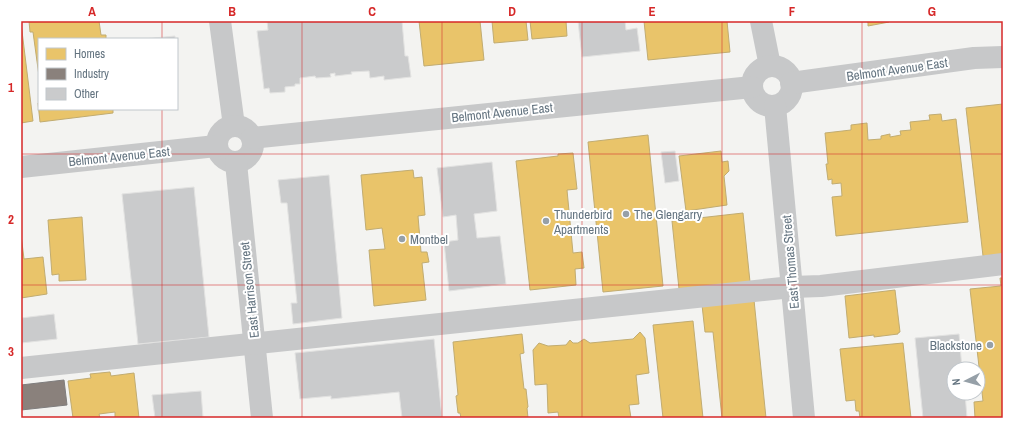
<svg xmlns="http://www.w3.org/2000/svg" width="1024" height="439" font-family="'Archivo Narrow',sans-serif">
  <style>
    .homes { fill: #e9c46a; stroke: #c1ac71 }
    .industry { fill: #8a817c; stroke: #7f7d7d }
    .building { fill: #cacbcc; stroke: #e2e2e1 }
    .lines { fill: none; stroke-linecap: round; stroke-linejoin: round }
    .minor { stroke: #c7c8c9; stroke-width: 22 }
    .grid { fill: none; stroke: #d62828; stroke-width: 1; stroke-opacity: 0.55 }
    .poi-dot { fill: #96a0a8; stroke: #fff; stroke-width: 1.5 }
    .labels { text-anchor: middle; stroke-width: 4; stroke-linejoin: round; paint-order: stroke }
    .street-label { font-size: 13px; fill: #647480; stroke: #fff }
    .poi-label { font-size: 13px; fill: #647480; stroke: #fff; text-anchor: start }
    .neatline { fill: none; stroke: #d62828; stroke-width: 1.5 }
    .grid-label { font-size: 13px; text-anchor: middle; font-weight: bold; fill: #d62828 }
  </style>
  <rect width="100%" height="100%" fill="#f3f3f1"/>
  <!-- homes -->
  <g class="homes">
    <path d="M29 21H99L101 35H106V39H39V76L33 32H30Z"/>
    <path d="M419 21H480L484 60 424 66Z"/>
    <path d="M492 21H526L528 40 494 43Z"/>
    <path d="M530 21H566L567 36 532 39Z"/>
    <path d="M644 21H727L730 52 648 60Z"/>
    <path d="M865 21H889V22L868 26V22Z"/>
    <path d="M21 23 33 121 21 123Z"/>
    <path d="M38 103H39V109H113V113L40 122Z"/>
    <path d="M1003 104V254L983 256 966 108Z"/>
    <path d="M941 114 942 121 956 119 968 222 836 236 832 197 842 196 841 183 832 184V179L828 180 826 164H828L825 133 851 130V125L867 123 868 140 881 139V136L890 134V137L901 135 900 131 911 130 910 122 930 120 929 115Z"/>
    <path d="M648 135 663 286 603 292 588 142Z"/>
    <path d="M721 151 722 162 728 161 729 171 724 176 727 205 686 211 679 156Z"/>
    <path d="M573 153 577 189 567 190 573 253 582 252 584 268 575 269 576 285 530 290 516 161 558 156V154Z"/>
    <path d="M413 170 414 178 422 177 425 215 418 216 421 252H427L429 262 422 263 426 300 374 306 369 250 385 249 382 228 366 230 361 175Z"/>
    <path d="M743 213 750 282 679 289 672 221Z"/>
    <path d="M82 217 86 280 59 281V274L52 275 48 220Z"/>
    <path d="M21 235 24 259 43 257 47 294 21 298Z"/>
    <path d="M1000 278H1003V418H975L974 402 983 401 970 289 1001 286Z"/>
    <path d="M895 290 900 332 898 333V334L874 337V335L849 338 845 296Z"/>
    <path d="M754 300 766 418H722L713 332H705L702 305Z"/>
    <path d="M693 321 703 418H663L653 325Z"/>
    <path d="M640 332 645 338 649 373 636 375 639 404 629 405 631 418H559L558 412 548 413 547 384 535 385 533 350 539 343 548 346 566 345 570 340 573 343H578L584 339 590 343 633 339Z"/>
    <path d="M522 334 524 353 520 354 524 389H526L528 407 527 408 528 418H461L460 413H458L456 396 458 395 453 342Z"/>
    <path d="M903 343 911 418H860L859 411H856L855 400 846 401 840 349Z"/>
    <path d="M110 372 111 376 134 373 139 418H115V412L99 414 100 418H73L68 381 91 378 90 374Z"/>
  </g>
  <!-- industry -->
  <path class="industry" d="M64 380 67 405 21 410V385Z"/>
  <!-- building -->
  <g class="building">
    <path d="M267 21H402L405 56H408L411 77 384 80V76L370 78 369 71 351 72 352 74 335 76V73L330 74 331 77 316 78 315 76 300 78V84H295V86L285 87V92L270 93 269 88 264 89 257 31 268 30Z"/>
    <path d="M578 21H625L626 30 637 28 640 51 582 57Z"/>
    <path d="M175 36V39H143Z"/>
    <path d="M675 151 679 181 665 183 661 152Z"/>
    <path d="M492 162 497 211 474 214 477 238 500 236 506 284 449 291 444 242 458 240 456 215 443 217 437 168Z"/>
    <path d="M329 175 342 318 293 324 291 303H297L287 203H281L278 180Z"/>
    <path d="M194 187 209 337 138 344 122 194Z"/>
    <path d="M54 314 57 339 21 343V318Z"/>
    <path d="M959 334 962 369H954V393H965L967 418H923L915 338Z"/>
    <path d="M434 339 442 418H402L399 392 331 399V396L300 399 295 353Z"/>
    <path d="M201 391 203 418H155L152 395Z"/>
  </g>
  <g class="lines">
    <!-- minor -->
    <g class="minor">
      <path d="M220 21 234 126"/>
      <path d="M761 21 770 66"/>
      <circle cx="772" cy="86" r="20"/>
      <path d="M791 83 974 58 1003 57"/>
      <path d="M775 106 804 418"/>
      <circle cx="235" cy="144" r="18"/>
      <path d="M252 138 752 87"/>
      <path d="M236 163 262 418"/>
      <path d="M21 167 216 146"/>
      <path d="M21 368 792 287 821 286 1003 264"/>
    </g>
  </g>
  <!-- grid -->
  <path class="grid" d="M162 21V39M302 21V418M442 21V418M582 21V418M722 21V418M862 21V418M162 109V418M21 154H1003M21 285H1003"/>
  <!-- markers -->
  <g class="poi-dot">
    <circle cx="626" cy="214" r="4"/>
    <circle cx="546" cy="221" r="4"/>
    <circle cx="402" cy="239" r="4"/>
    <circle cx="990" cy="345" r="4"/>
  </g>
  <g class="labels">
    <!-- street labels -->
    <g class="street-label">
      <text transform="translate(897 69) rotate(-8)" y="5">Belmont Avenue East</text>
      <text transform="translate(502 112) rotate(-6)" y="5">Belmont Avenue East</text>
      <text transform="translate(119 156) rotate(-6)" y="5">Belmont Avenue East</text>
      <text transform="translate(790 262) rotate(-95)" y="5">East Thomas Street</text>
      <text transform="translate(249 290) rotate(-96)" y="5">East Harrison Street</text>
    </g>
    <!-- poi labels -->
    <g class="poi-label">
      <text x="554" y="219">Thunderbird<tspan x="554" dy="15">Apartments</tspan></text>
      <text x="634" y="219">The Glengarry</text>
      <text x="410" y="244">Montbel</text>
      <text x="982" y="350" text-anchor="end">Blackstone</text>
    </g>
  </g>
  <!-- border -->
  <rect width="1024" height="439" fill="none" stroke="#ffffff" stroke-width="44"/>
  <!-- legend -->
  <rect x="38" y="38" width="140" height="72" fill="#ffffff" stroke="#c1c7cc"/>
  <rect x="46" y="48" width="20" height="12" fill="#e9c46a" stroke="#c1c7cc"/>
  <text x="74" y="58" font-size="12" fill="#647480">Homes</text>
  <rect x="46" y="68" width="20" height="12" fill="#8a817c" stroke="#c1c7cc"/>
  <text x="74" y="78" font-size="12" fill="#647480">Industry</text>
  <rect x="46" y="88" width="20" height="12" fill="#cacbcc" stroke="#c1c7cc"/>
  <text x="74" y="98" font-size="12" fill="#647480">Other</text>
  <!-- north arrow -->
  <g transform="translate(966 381) rotate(264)"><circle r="19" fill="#ffffff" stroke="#c1c7cc"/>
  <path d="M0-3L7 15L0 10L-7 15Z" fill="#96a0a8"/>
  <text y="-6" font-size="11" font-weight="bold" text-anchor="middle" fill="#647480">N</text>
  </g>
  <rect x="22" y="22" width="980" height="395" class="neatline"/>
  <g class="grid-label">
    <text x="92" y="16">A</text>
    <text x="232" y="16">B</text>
    <text x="372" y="16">C</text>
    <text x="512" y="16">D</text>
    <text x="652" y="16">E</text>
    <text x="792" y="16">F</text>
    <text x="932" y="16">G</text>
    <text x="11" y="92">1</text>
    <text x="11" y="224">2</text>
    <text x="11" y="356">3</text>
  </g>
</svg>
